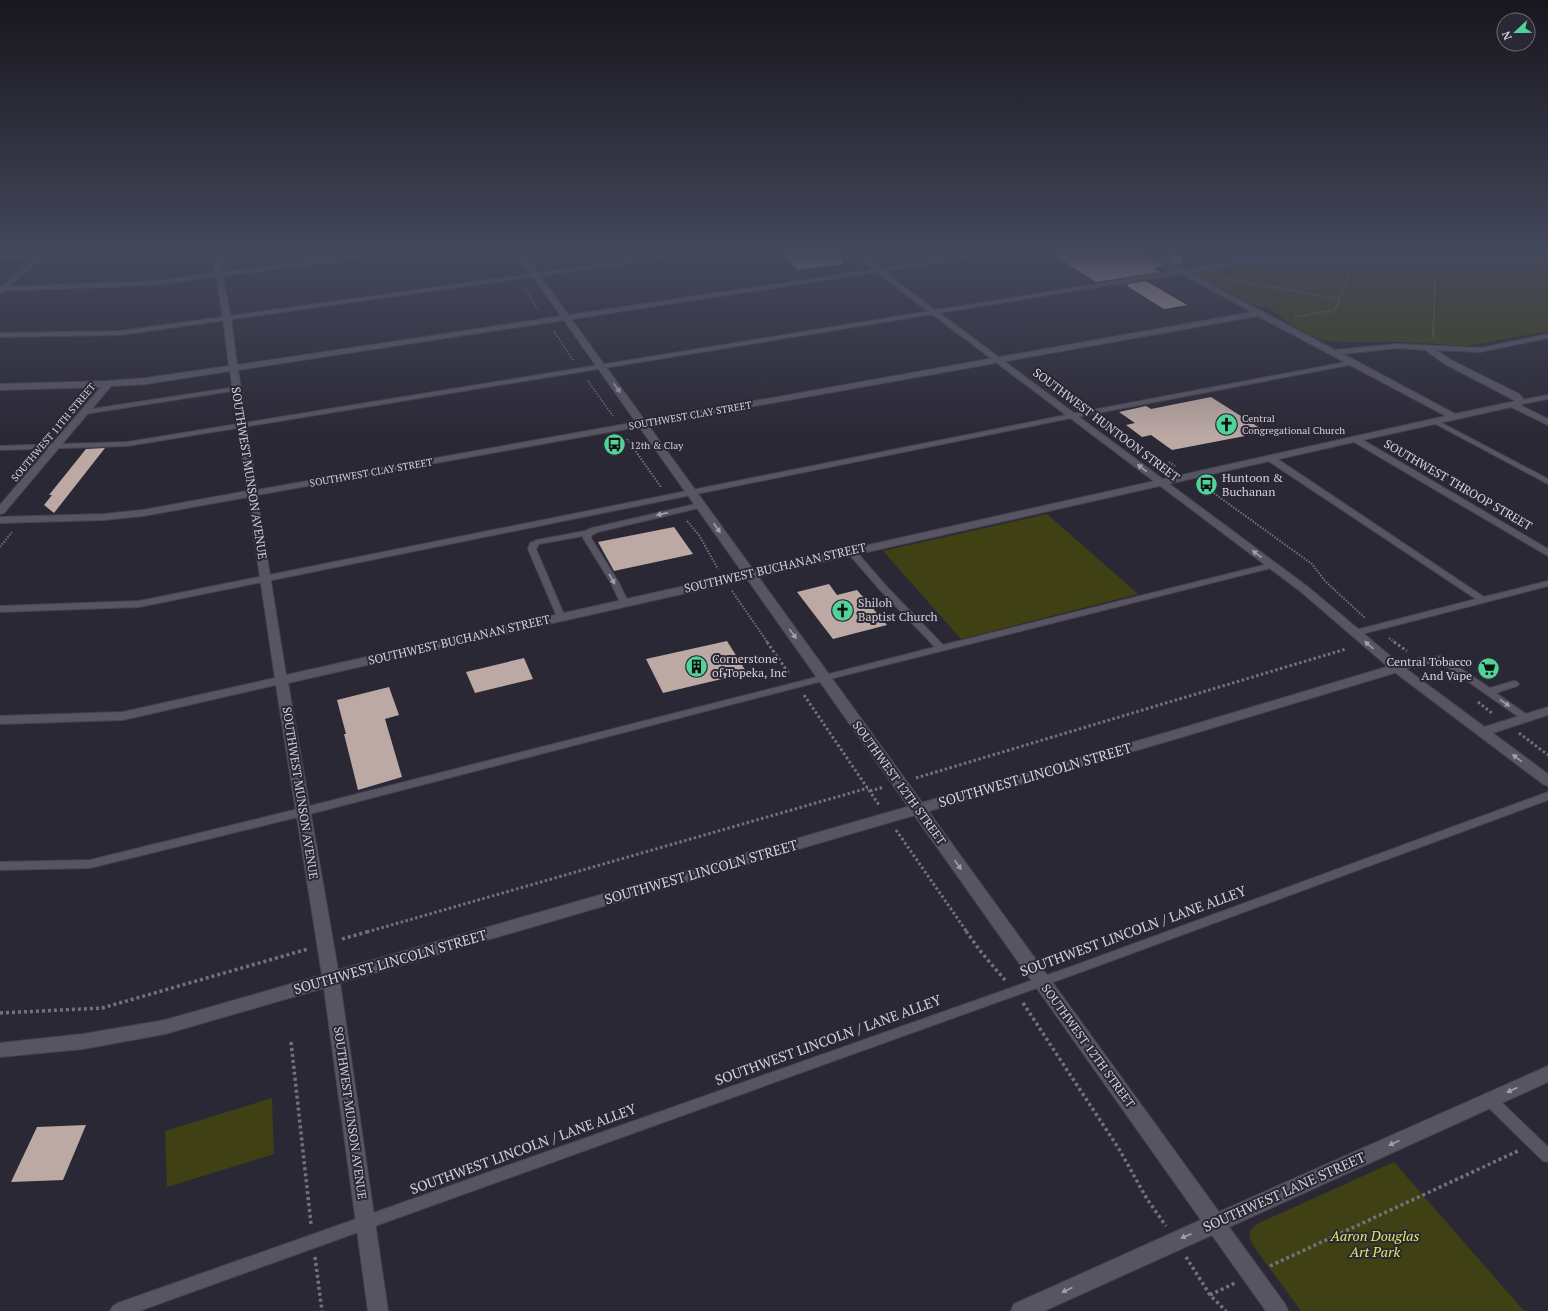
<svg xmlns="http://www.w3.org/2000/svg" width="1548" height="1311" font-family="'PT Serif',serif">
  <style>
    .green { fill: #3f4114 }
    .building { fill: #bca9a3 }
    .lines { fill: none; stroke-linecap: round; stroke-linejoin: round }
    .lane-casing { stroke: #46434d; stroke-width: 2 }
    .street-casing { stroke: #46434d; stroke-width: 2 }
    .secondary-casing { stroke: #46434d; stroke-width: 2 }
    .path-far3 { stroke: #74717d; stroke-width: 1.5; stroke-dasharray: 1.5 1.5; stroke-linecap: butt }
    .path-far2 { stroke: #74717d; stroke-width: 2; stroke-dasharray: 1.5 1.5; stroke-linecap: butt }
    .path-far1 { stroke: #74717d; stroke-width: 3; stroke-dasharray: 2.5 2.5; stroke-linecap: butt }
    .path { stroke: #74717d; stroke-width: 3.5; stroke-dasharray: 3 3; stroke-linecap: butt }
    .lane { fill: #585563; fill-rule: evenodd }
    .street { fill: #585563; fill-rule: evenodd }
    .secondary { fill: #585563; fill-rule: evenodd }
    .oneway { fill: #a29faa }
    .labels { text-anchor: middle; stroke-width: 4; stroke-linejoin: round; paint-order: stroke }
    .far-street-label { font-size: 10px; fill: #d4d1da; stroke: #2b2835 }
    .far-poi-label { font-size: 10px; fill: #d4d1da; stroke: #2b2835; text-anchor: start }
    .street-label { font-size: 12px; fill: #d4d1da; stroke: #2b2835 }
    .poi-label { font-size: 12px; fill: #d4d1da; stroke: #2b2835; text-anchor: start }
    .near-street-label { font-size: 14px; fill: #d4d1da; stroke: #2b2835 }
    .near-park-label { font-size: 14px; font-style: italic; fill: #e2e962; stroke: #2b2835 }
  </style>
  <rect width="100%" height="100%" fill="#2b2835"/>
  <!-- green -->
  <g class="green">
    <path d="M1311 254H1548V331L1466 346 1405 342H1345L1322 340 1310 335 1280 318 1284 317 1266 308 1253 305 1191 273Z"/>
    <path d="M1047 514 1138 594 961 639 883 551Z"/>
    <path d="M272 1098 274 1154 167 1187 165 1131Z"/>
    <path d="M1394 1162 1524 1311H1301L1254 1247 1250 1239V1231L1257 1224Z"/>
  </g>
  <!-- building -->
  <g class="building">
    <path d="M781 254H842L843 264 798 270Z"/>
    <path d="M1052 254H1144L1164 266 1153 268 1160 272 1096 282Z"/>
    <path d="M1158 254H1182L1183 263 1175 264Z"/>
    <path d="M1146 281 1187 305 1164 309 1127 286 1128 284Z"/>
    <path d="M1211 397 1266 432 1172 450 1151 435 1142 437 1126 425 1135 423 1119 412 1146 406 1151 409Z"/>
    <path d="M105 448 54 513 44 505 52 495H49L86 449Z"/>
    <path d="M674 527 693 554 614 571 598 542Z"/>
    <path d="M829 584 837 595 857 590 887 625 833 639 797 592Z"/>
    <path d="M727 641 747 673 663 693 646 659Z"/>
    <path d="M524 658 533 679 475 693 466 672Z"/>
    <path d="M389 687 399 715 385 719 402 777 358 790 344 734H346L337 700Z"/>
    <path d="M86 1125 63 1180 11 1182 37 1127Z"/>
  </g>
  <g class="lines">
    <defs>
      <g id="lane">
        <path d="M46 254 2 292 0 293V288L36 258 0 259V255Z"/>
        <path d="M677 254H693L120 335 0 337V333L120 331Z"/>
        <path d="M1182 270 1184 271V273L127 446 0 450V446L127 442Z"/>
        <path d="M1352 361 1354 362V364L1071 418 139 607 0 612V606L139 601 1071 414Z"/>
        <path d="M236 387 239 389 238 390 85 414 82 412 85 410Z"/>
        <path d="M1548 395V399L1522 404 1519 402 1522 400Z"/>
        <path d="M1436 420 1548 479V484L1434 423 1433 422Z"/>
        <path d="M1267 456H1273L1484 597 1548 581V586L1358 635H1352L1351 633 1352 631 1476 599 1267 460Z"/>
        <path d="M700 503H703V507L598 532 592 535 591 538 619 583 628 602 627 604H621L620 602 611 583 583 538V536L539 544 536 549 565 617 561 620 558 619 528 549 530 543 537 540 585 531 592 528Z"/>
        <path d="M848 549H854L887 587 943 645 1272 563 1276 565 1275 567 826 680 302 816 90 868 0 870V862L90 860 302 808 935 647 881 591 848 553 847 551Z"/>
        <path d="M1442 656 1490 688 1514 681 1517 682 1519 684 1517 686 1496 693 1529 716 1531 718 1529 720H1523L1440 662 1422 664 1397 671 1392 668 1394 666 1421 658Z"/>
        <path d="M1548 792V800L1081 972 139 1311H110L113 1306 118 1303 1073 966Z"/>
        <path d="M1490 1094 1495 1096 1548 1147V1162L1543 1161 1485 1104 1483 1100 1485 1096Z"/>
      </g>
      <g id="street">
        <path d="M218 254H225L220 264 231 318 237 365 976 254H995L238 370 257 490 1252 312 1145 254H1154L1183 270 1281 254H1299L1189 273 1335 350 1398 344 1480 348 1548 334V338L1480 352 1436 350 1451 360 1519 394 1526 402 1520 405 1548 419V425L1511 407 1363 440 1548 549V556L1354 442 288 683 338 970 1172 731 1393 665H1401L1403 668 1401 671 1182 737 340 983 388 1311H368L324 988 165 1034 83 1049 0 1057V1043L83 1034 165 1020 322 975 276 685 123 720 0 724V716L123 712 275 678 248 497 143 516 104 520 0 523V517L104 514 143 510 247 491 230 371 146 384 111 386 4 513 0 514V505L101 387 0 390V384L108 381 146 378 229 366 223 318 214 264ZM1258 316 1446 416 286 675 257 495ZM1398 348 1425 350 1445 364 1516 401 1455 414 1343 354Z"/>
        <path d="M1548 707V715L1483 736 1478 735 1477 732 1478 729Z"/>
      </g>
      <g id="secondary">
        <path d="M366 254H388L153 285 0 291V287L153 281Z"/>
        <path d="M517 254H524L1219 1212 1548 1066V1082L1229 1227 1285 1304 1288 1311H1266L1212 1235 1044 1311H1011L1014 1304 1201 1220Z"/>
        <path d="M852 254H860L1308 587 1401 665 1548 774V786L1543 784 1393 671 1300 591Z"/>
      </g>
    </defs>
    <!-- lane casing -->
    <use href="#lane" class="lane-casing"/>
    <!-- street casing -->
    <use href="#street" class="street-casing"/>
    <!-- secondary casing -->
    <use href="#secondary" class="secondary-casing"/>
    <!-- path-far3 -->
    <g class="path-far3">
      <path d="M503 254 511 267"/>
      <path d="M1411 254 1419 258 1435 283 1433 338"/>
      <path d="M1222 278 1339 299"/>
      <path d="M524 287 539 311"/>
      <path d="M1334 313 1358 254"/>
      <path d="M1295 317 1334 310"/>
      <path d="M554 331 573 360"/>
      <path d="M588 381 613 416"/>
    </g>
    <!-- path-far2 -->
    <g class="path-far2">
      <path d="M627 439 661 487"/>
      <path d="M1169 462 1175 466"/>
      <path d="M1204 486 1312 564 1325 581 1365 618"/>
      <path d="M687 521 699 535 718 569"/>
      <path d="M0 547 12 532"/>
      <path d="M732 591 768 643"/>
      <path d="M1389 638 1396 643"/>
    </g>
    <!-- path-far1 -->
    <g class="path-far1">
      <path d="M767 642 790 675"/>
      <path d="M1394 642 1407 651"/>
      <path d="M804 695 879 805"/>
      <path d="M1478 702 1493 714"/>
      <path d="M1519 733 1548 755"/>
      <path d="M916 778 1346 649"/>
      <path d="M870 791 884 787"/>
      <path d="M896 830 967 932"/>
      <path d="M367 932 868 788"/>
    </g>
    <!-- path -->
    <g class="path">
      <path d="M966 931 981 952 1005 980"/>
      <path d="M342 939 370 931"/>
      <path d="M1023 1003 1119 1149 1147 1199 1166 1226"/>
      <path d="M0 1013 102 1008 308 949"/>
      <path d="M291 1042 311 1224"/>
      <path d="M315 1257 322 1311"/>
      <path d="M1186 1257 1210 1295 1226 1311"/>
      <path d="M1270 1266 1520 1150"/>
      <path d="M1210 1295 1235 1283"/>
    </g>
    <!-- lane -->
    <use href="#lane" class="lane"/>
    <!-- street -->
    <use href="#street" class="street"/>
    <!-- secondary -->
    <use href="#secondary" class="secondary"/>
  </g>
  <!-- one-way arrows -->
  <defs><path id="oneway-solid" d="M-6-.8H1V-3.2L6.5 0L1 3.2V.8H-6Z"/></defs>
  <g class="oneway">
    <use href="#oneway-solid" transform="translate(617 388) rotate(54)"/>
    <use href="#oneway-solid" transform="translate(1142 468) rotate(-143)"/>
    <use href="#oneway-solid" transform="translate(662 514) rotate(167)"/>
    <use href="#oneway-solid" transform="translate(717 528) rotate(54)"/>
    <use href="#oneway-solid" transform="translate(1257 554) rotate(-143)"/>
    <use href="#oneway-solid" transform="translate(612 579) rotate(60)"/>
    <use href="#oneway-solid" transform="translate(793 634) rotate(54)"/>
    <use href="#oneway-solid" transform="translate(1369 645) rotate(-140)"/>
    <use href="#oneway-solid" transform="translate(1505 703) rotate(35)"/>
    <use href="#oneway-solid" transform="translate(1517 758) rotate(-143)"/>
    <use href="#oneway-solid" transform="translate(958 865) rotate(54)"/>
    <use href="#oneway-solid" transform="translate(1512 1090) rotate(156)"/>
    <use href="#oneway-solid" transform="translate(1394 1143) rotate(156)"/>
    <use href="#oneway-solid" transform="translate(1186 1236) rotate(157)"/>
    <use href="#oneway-solid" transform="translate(1067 1290) rotate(155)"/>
  </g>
  <!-- sky -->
  <linearGradient id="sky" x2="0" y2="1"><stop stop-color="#18161d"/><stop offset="0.58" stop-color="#44485c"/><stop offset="1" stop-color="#44485c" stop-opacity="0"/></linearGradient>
  <rect width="1548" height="438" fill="url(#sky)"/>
  <!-- icons -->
  <defs>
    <symbol id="church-disc" viewBox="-11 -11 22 22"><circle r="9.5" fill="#4fd398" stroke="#2b2835"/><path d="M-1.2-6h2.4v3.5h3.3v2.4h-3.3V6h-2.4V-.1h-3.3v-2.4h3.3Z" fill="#111"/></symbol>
    <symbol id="bus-disc" viewBox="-11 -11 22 22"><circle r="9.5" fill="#4fd398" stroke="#2b2835"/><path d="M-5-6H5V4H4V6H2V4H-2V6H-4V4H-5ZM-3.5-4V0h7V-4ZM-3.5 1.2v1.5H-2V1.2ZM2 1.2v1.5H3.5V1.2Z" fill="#111"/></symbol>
    <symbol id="building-disc" viewBox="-11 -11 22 22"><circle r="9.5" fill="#4fd398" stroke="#2b2835"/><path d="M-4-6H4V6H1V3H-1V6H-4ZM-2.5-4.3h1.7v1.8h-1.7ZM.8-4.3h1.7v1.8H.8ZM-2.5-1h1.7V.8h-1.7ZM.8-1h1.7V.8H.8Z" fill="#111"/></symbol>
    <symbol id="supermarket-disc" viewBox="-11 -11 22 22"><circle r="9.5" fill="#4fd398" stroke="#2b2835"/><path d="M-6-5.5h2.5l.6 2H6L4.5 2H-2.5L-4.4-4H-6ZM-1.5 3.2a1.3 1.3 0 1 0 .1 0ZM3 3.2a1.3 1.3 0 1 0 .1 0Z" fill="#111"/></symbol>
  </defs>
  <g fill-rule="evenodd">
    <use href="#church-disc" x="1214" y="412" width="25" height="25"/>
    <use href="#bus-disc" x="602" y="432" width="25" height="25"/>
    <use href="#bus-disc" x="1194" y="472" width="25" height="25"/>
    <use href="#church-disc" x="830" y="598" width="25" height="25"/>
    <use href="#building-disc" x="684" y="654" width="25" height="25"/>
    <use href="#supermarket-disc" x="1476" y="656" width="25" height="25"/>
  </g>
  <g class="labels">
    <!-- far-street labels -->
    <g class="far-street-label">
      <text transform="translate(690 415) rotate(-10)" y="4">SOUTHWEST CLAY STREET</text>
      <text transform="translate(53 432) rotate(-50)" y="4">SOUTHWEST 11TH STREET</text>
      <text transform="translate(371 472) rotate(-10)" y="4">SOUTHWEST CLAY STREET</text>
    </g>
    <!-- far-poi labels -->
    <g class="far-poi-label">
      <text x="1242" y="422">Central<tspan x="1242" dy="12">Congregational Church</tspan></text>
      <text x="630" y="449">12th &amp; Clay</text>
    </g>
    <!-- street labels -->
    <g class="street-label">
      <text transform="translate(1106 425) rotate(37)" y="4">SOUTHWEST HUNTOON STREET</text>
      <text transform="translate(249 473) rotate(81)" y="4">SOUTHWEST MUNSON AVENUE</text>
      <text transform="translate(1458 485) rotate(30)" y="4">SOUTHWEST THROOP STREET</text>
      <text transform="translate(775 568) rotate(-13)" y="4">SOUTHWEST BUCHANAN STREET</text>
      <text transform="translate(459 640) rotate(-13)" y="4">SOUTHWEST BUCHANAN STREET</text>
      <text transform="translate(899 783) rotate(54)" y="4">SOUTHWEST 12TH STREET</text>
      <text transform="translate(300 793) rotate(81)" y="4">SOUTHWEST MUNSON AVENUE</text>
      <text transform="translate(1088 1046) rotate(54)" y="4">SOUTHWEST 12TH STREET</text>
      <text transform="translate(350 1113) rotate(82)" y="4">SOUTHWEST MUNSON AVENUE</text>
    </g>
    <!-- poi labels -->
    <g class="poi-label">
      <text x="1222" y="482">Huntoon &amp;<tspan x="1222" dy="14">Buchanan</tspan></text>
      <text x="858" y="607">Shiloh<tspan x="858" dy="14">Baptist Church</tspan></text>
      <text x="712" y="663">Cornerstone<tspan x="712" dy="14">of Topeka, Inc</tspan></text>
      <text x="1472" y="666" text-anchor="end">Central Tobacco<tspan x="1472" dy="14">And Vape</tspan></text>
    </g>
    <!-- near-street labels -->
    <g class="near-street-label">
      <text transform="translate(1035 775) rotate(-16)" y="5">SOUTHWEST LINCOLN STREET</text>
      <text transform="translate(701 872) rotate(-16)" y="5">SOUTHWEST LINCOLN STREET</text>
      <text transform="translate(1133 931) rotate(-20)" y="5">SOUTHWEST LINCOLN / LANE ALLEY</text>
      <text transform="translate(390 962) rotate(-16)" y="5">SOUTHWEST LINCOLN STREET</text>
      <text transform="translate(828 1040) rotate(-20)" y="5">SOUTHWEST LINCOLN / LANE ALLEY</text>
      <text transform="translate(523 1149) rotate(-20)" y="5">SOUTHWEST LINCOLN / LANE ALLEY</text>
      <text transform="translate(1284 1192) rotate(-24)" y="5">SOUTHWEST LANE STREET</text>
    </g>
    <!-- near-park labels -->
    <g class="near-park-label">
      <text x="1375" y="1241">Aaron Douglas<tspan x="1375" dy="16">Art Park</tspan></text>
    </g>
  </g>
  <!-- north arrow -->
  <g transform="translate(1516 32) rotate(248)"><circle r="19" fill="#2b2835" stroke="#6f6c77"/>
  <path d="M0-3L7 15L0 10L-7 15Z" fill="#4fd398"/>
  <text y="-6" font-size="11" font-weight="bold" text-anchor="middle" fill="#d4d1da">N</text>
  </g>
</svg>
